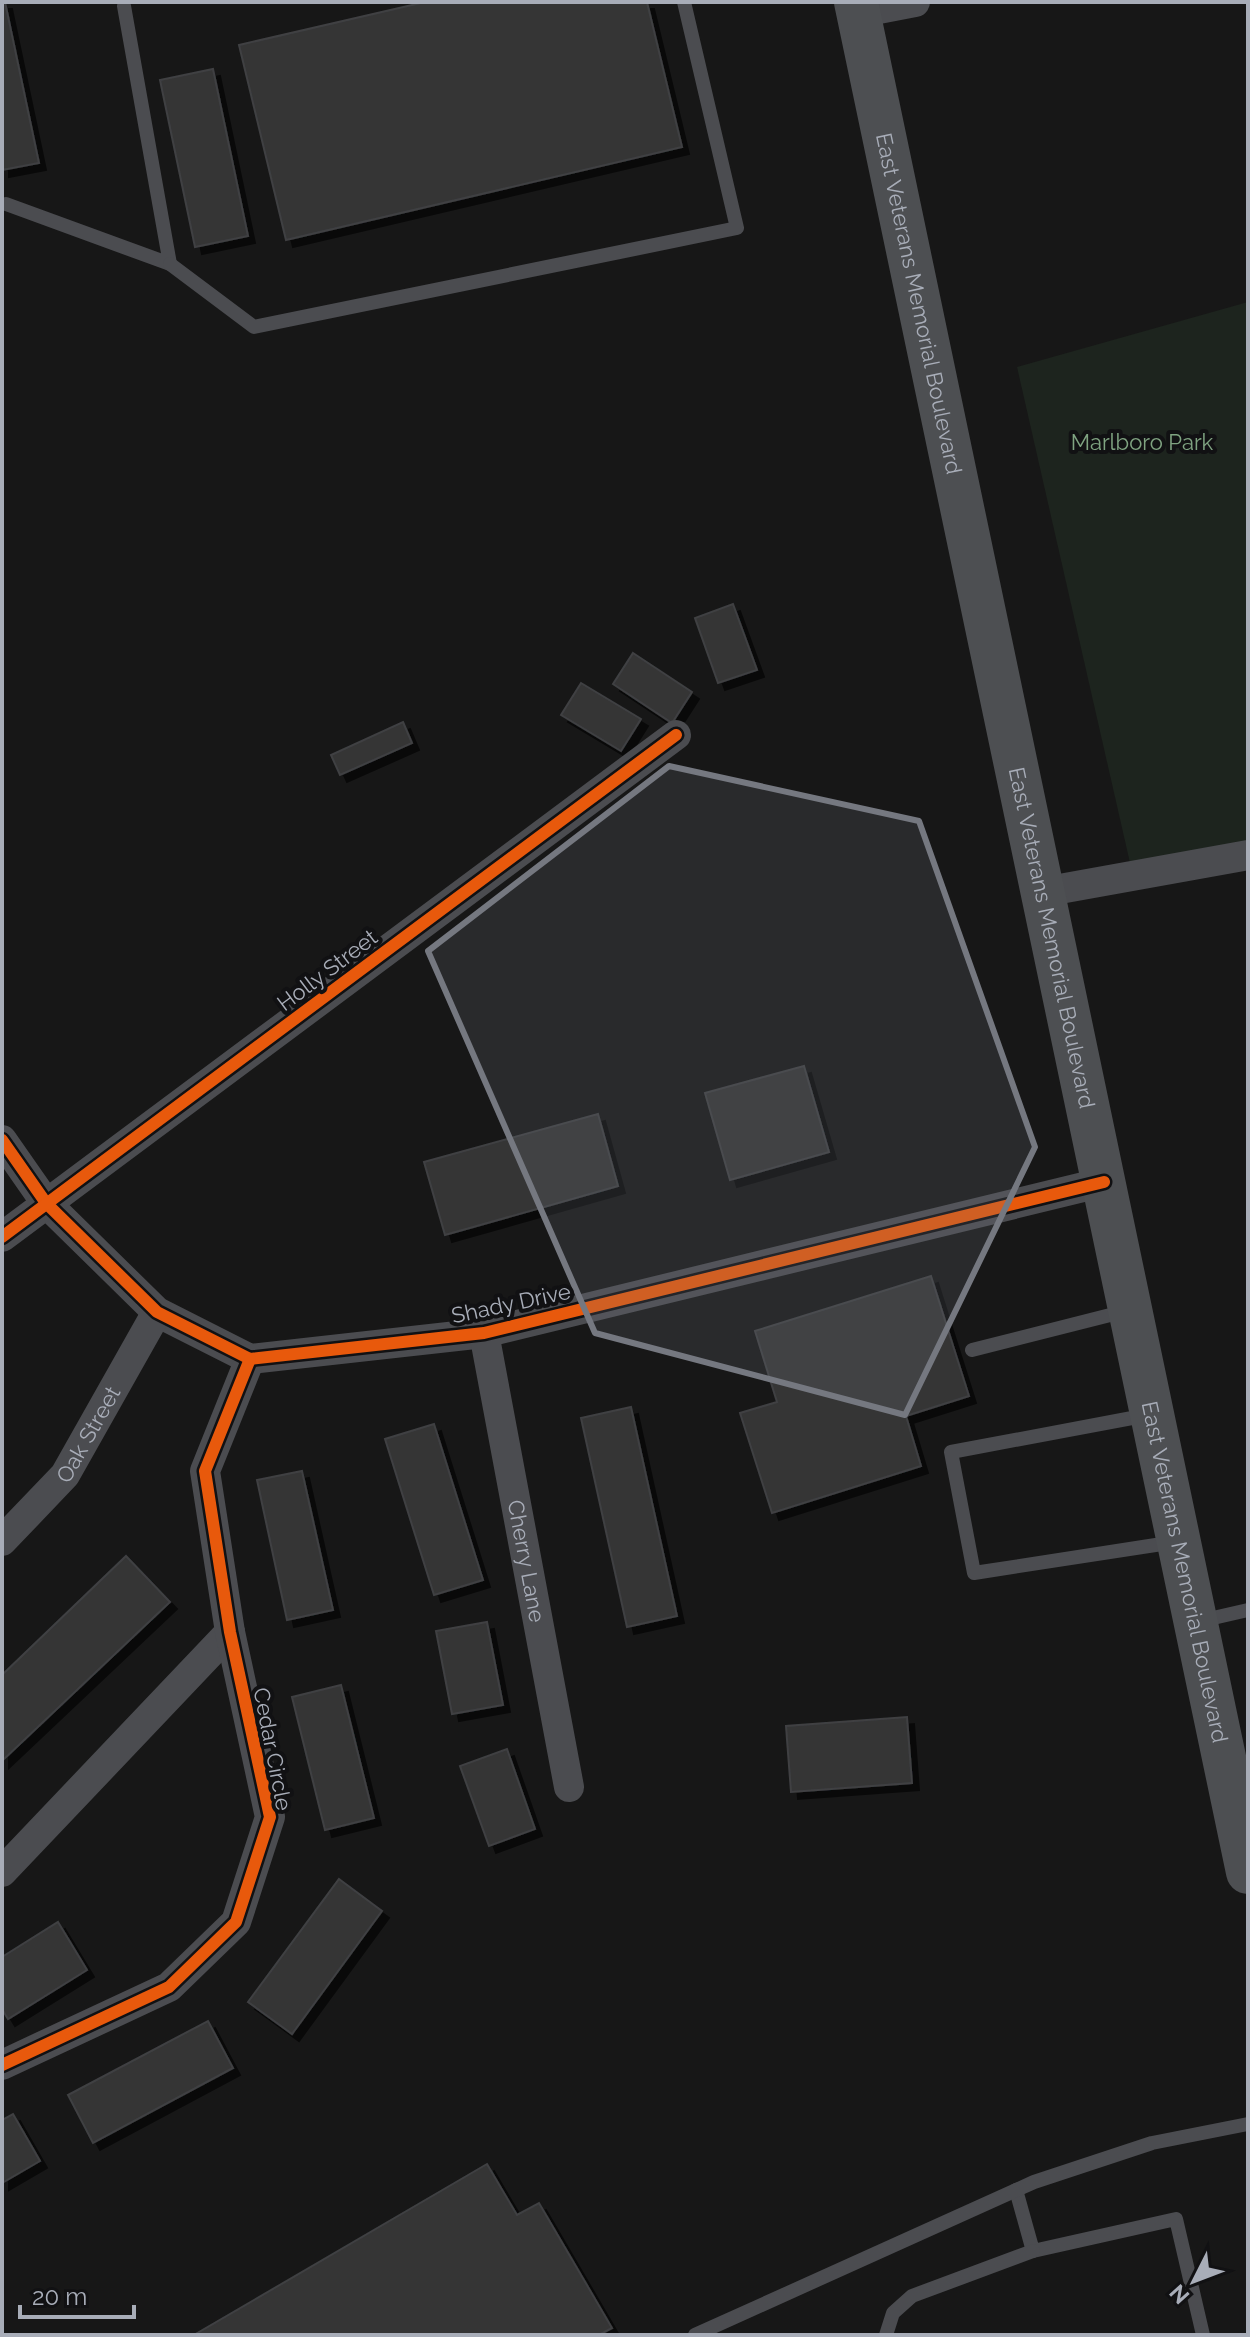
<svg xmlns="http://www.w3.org/2000/svg" width="1250" height="2337" font-family="Raleway,sans-serif">
  <style>
    .green { fill: #1d241e }
    .building { fill: #353536; stroke: #3f4043; stroke-width: 2; filter: url(#shadow) }
    .lines { fill: none; stroke-linecap: round; stroke-linejoin: round }
    .lane { stroke: #4b4c50; stroke-width: 14 }
    .street { stroke: #4b4c50; stroke-width: 30 }
    .primary { stroke: #4d4f52; stroke-width: 44 }
    .cycleway-casing { stroke: #111113; stroke-width: 17 }
    .cycleway { stroke: #e8590c; stroke-width: 12 }
    .marked { fill: #757880; fill-opacity: 0.2; stroke: #757880; stroke-width: 6; stroke-linejoin: round }
    .labels { text-anchor: middle; stroke-width: 8; stroke-linejoin: round; paint-order: stroke }
    .street-label { font-size: 22px; fill: #a8adb8; stroke: #111113 }
    .park-label { font-size: 22px; fill: #7fa381; stroke: #111113 }
  </style>
  <defs>
    <filter id="shadow"><feDropShadow dx="7" dy="7" stdDeviation="0" flood-color="#0009"/></filter>
  </defs>
  <rect width="100%" height="100%" fill="#171717"/>
  <!-- green -->
  <path class="green" d="M1248 302V850L1133 876 1017 367Z"/>
  <!-- building -->
  <g class="building">
    <path d="M2 2H5L39 163 2 170Z"/>
    <path d="M425 2H647L682 147 286 240 239 45Z"/>
    <path d="M213 69 248 236 195 247 160 80Z"/>
    <path d="M733 604 757 670 718 683 695 618Z"/>
    <path d="M633 653 692 692 672 723 613 684Z"/>
    <path d="M581 683 641 719 621 751 561 715Z"/>
    <path d="M403 722 412 743 340 775 331 755Z"/>
    <path d="M804 1066 829 1152 730 1180 705 1093Z"/>
    <path d="M598 1114 618 1186 445 1235 424 1162Z"/>
    <path d="M931 1276 969 1396 906 1416 921 1466 772 1513 740 1413 777 1402 755 1331Z"/>
    <path d="M631 1407 677 1616 627 1627 581 1418Z"/>
    <path d="M434 1424 483 1580 434 1595 385 1439Z"/>
    <path d="M302 1471 333 1610 287 1620 257 1480Z"/>
    <path d="M126 1556 170 1602 2 1761V1675Z"/>
    <path d="M487 1622 503 1705 452 1714 436 1631Z"/>
    <path d="M341 1685 374 1818 325 1830 292 1697Z"/>
    <path d="M907 1717 912 1783 791 1792 786 1726Z"/>
    <path d="M507 1749 535 1829 489 1846 460 1766Z"/>
    <path d="M339 1879 382 1911 292 2034 248 2002Z"/>
    <path d="M58 1922 87 1970 8 2019 2 2009V1957Z"/>
    <path d="M208 2021 233 2068 93 2143 68 2095Z"/>
    <path d="M13 2114 40 2161 2 2183V2120Z"/>
    <path d="M487 2164 517 2215 539 2203 612 2328 599 2335H194Z"/>
  </g>
  <g class="lines">
    <!-- lane -->
    <g class="lane">
      <path d="M6 204 170 264 124 6"/>
      <path d="M170 264 254 327 737 228 684 2"/>
      <path d="M972 1350 1126 1311"/>
      <path d="M1148 1415 951 1452 974 1573 1175 1542"/>
      <path d="M1200 1621 1248 1610"/>
      <path d="M1016 2190 1033 2251 1176 2219 1203 2335"/>
      <path d="M695 2335 1034 2182 1152 2143 1248 2124"/>
      <path d="M886 2335 893 2313 912 2296 1033 2251"/>
    </g>
    <!-- street -->
    <g class="street">
      <path d="M858 13 915 2"/>
      <path d="M1043 892 1248 855"/>
      <path d="M2 1140 46 1203 157 1312 250 1359 484 1333 1104 1182"/>
      <path d="M2 1237 676 735"/>
      <path id="s1" d="M484 1333 569 1787"/>
      <path id="s2" d="M2 1541 65 1475 157 1312"/>
      <path d="M2 1872 230 1632"/>
      <path d="M2 2065 169 1987 236 1922 270 1817 230 1632 205 1471 250 1359"/>
    </g>
    <!-- primary -->
    <path class="primary" id="s3" d="M856 2 1248 1872"/>
    <defs>
      <g id="cycleway">
        <path d="M2 1140 46 1203 157 1312 250 1359 484 1333 1104 1182"/>
        <path d="M2 1237 676 735"/>
        <path d="M2 2065 169 1987 236 1922 270 1817 230 1632 205 1471 250 1359"/>
      </g>
    </defs>
    <!-- cycleway casing -->
    <use href="#cycleway" class="cycleway-casing"/>
    <!-- cycleway -->
    <use href="#cycleway" class="cycleway"/>
  </g>
  <!-- marked area -->
  <path class="marked" d="M669 766 919 821 1035 1147 905 1415 595 1333 428 951Z"/>
  <g class="labels">
    <!-- street labels -->
    <g class="street-label">
      <text dy="8" stroke="none"><textPath href="#s3" startOffset="308">East Veterans Memorial Boulevard</textPath></text>
      <text dy="8" stroke="none"><textPath href="#s3" startOffset="956">East Veterans Memorial Boulevard</textPath></text>
      <text transform="translate(327 970) rotate(-37)" y="8">Holly Street</text>
      <text transform="translate(511 1303) rotate(-12)" y="8">Shady Drive</text>
      <text dy="8" stroke="none"><textPath href="#s2" startOffset="138">Oak Street</textPath></text>
      <text dy="8" stroke="none"><textPath href="#s1" startOffset="232">Cherry Lane</textPath></text>
      <text dy="8" stroke="none"><textPath href="#s3" startOffset="1604">East Veterans Memorial Boulevard</textPath></text>
      <text transform="translate(273 1749) rotate(79)" y="8">Cedar Circle</text>
    </g>
    <!-- park labels -->
    <g class="park-label">
      <text x="1142" y="450">Marlboro Park</text>
    </g>
  </g>
  <!-- border -->
  <rect width="1250" height="2337" fill="none" stroke="#a8adb8" stroke-width="8"/>
  <!-- north arrow -->
  <g transform="translate(1194 2281) rotate(228)" stroke="#111113" stroke-width="6" paint-order="stroke">
  <path d="M0-6L14 30L0 20L-14 30Z" fill="#a8adb8"/>
  <text y="-12" font-size="22" font-weight="bold" text-anchor="middle" fill="#a8adb8">N</text>
  </g>
  <!-- scale -->
  <path d="M20 2305v12h114v-12" fill="none" stroke="#a8adb8" stroke-width="4"/>
  <text x="32" y="2305" font-size="24" fill="#a8adb8" stroke="#111113" stroke-width="6" paint-order="stroke">20 m</text>
</svg>
